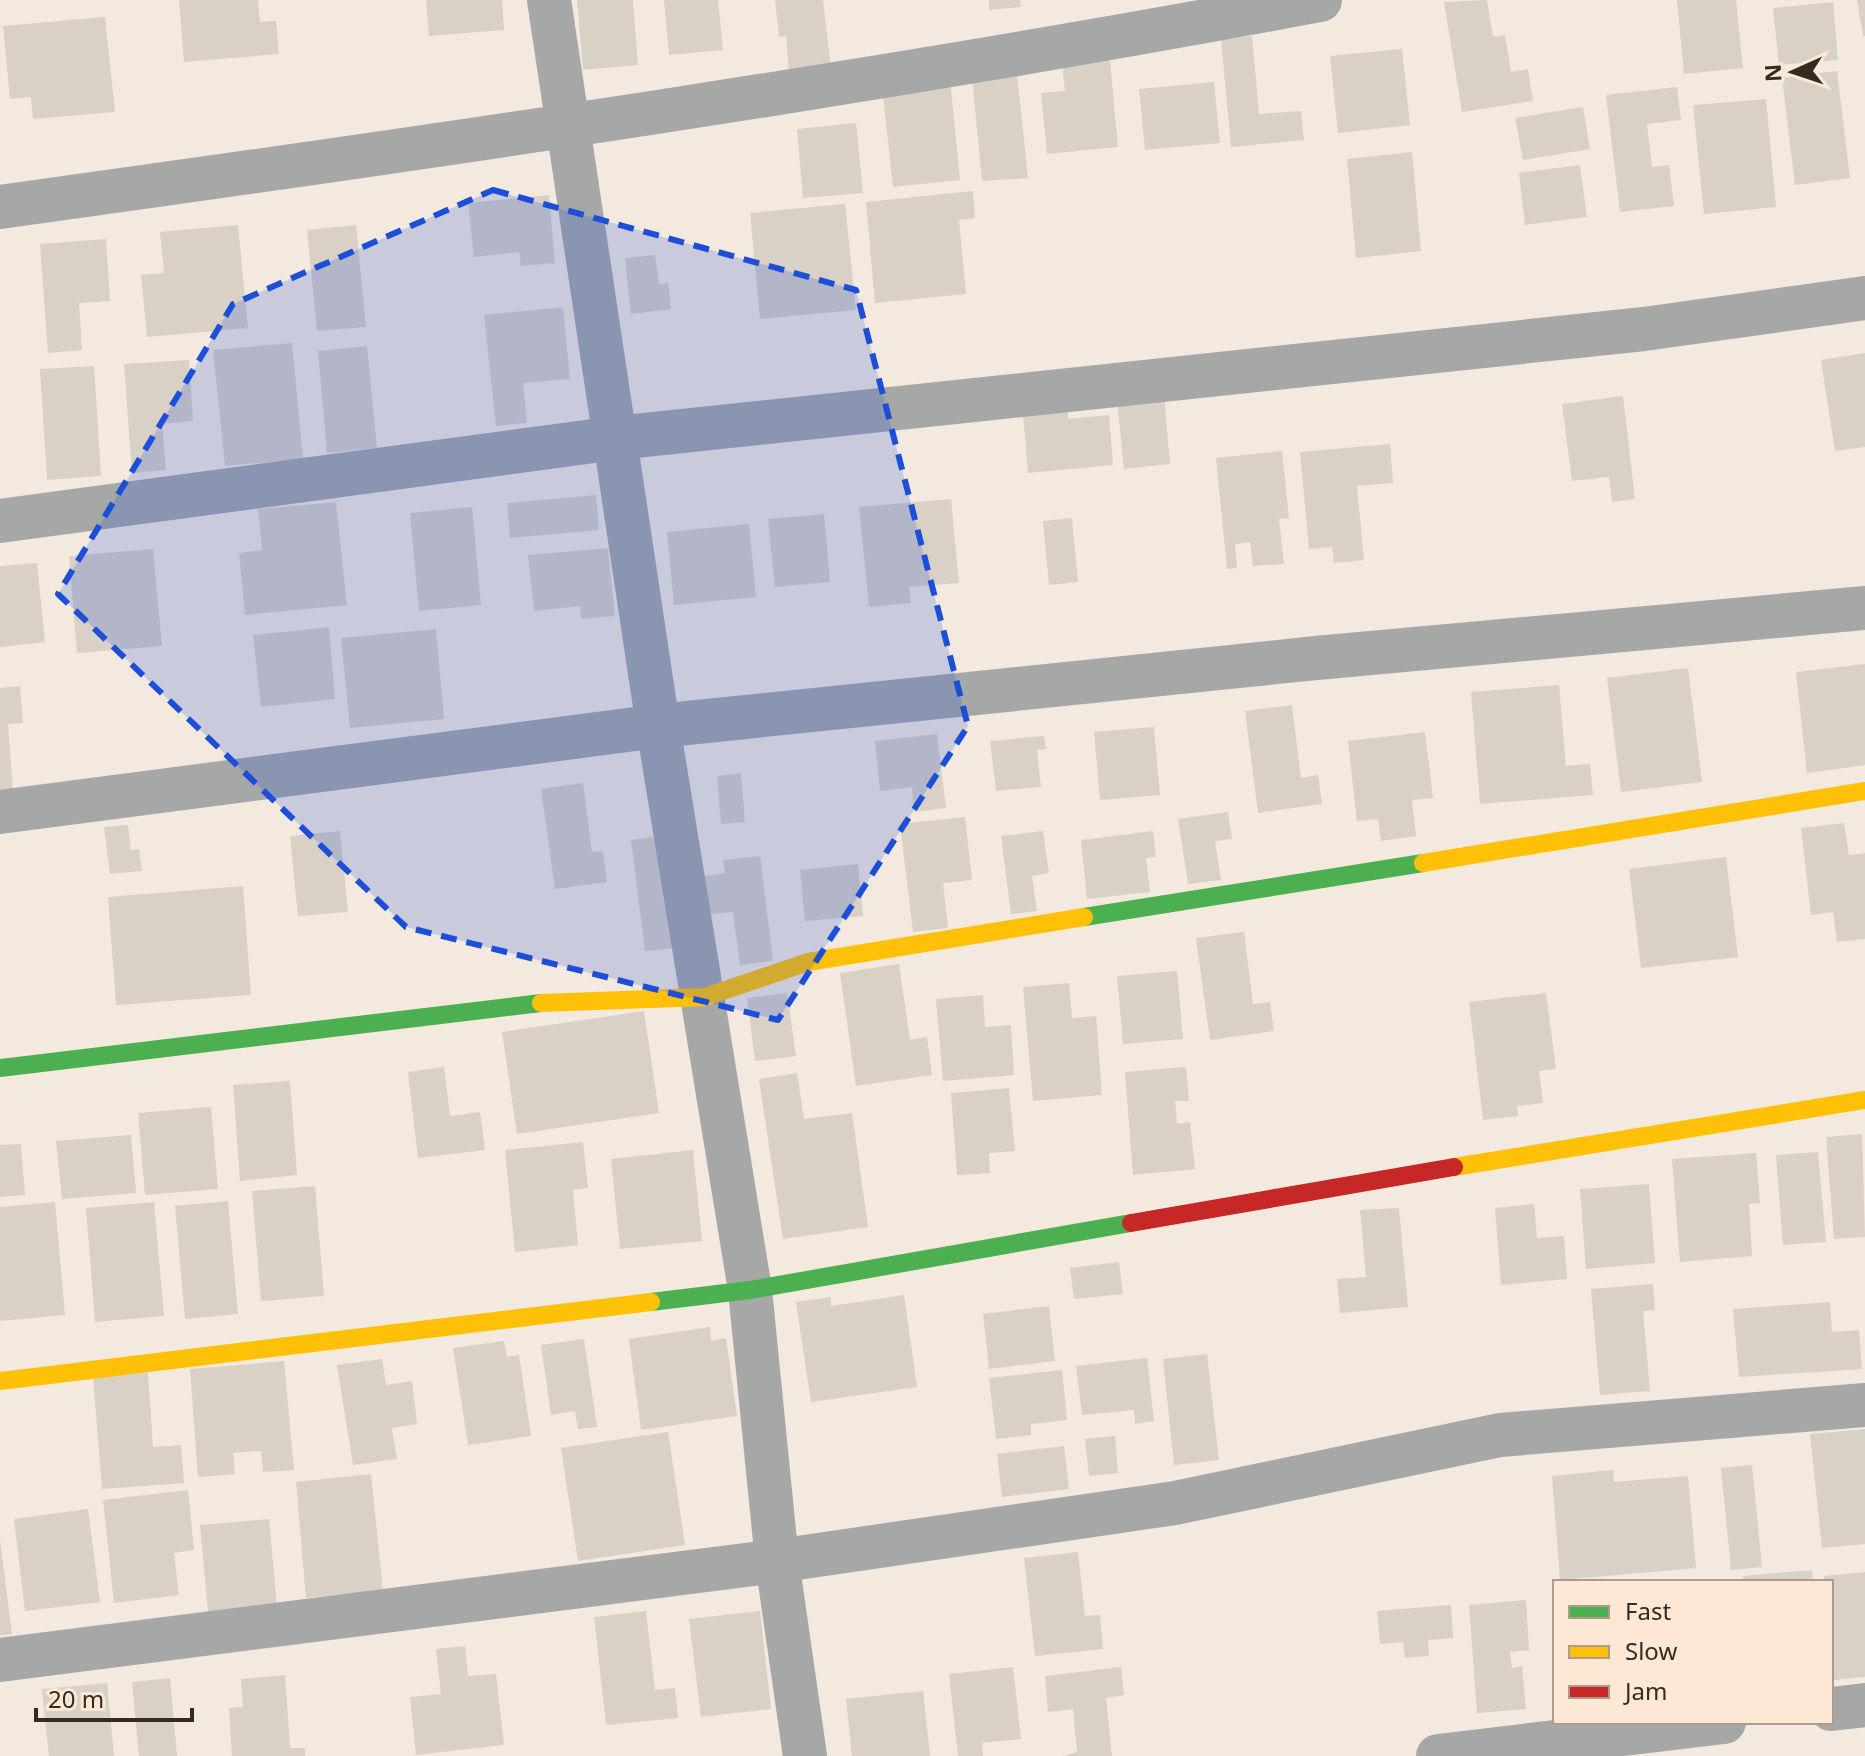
<svg xmlns="http://www.w3.org/2000/svg" width="1865" height="1756" font-family="'Noto Sans',sans-serif">
  <style>
    .building { fill: #d9d0c6 }
    .lines { fill: none; stroke-linecap: round; stroke-linejoin: round }
    .street { stroke: #a6a8a8; stroke-width: 44 }
    .fast { stroke: #4caf50; stroke-width: 18 }
    .slow { stroke: #ffc107; stroke-width: 18 }
    .jam { stroke: #c62828; stroke-width: 18 }
    .marked { fill: #1d4ed8; fill-opacity: 0.2; stroke: #1d4ed8; stroke-width: 6; stroke-dasharray: 16 10; stroke-linejoin: round }
  </style>
  <rect width="100%" height="100%" fill="#f4e9de"/>
  <!-- building -->
  <g class="building">
    <path d="M179 0H258L260 22 276 21 279 54 184 62Z"/>
    <path d="M426 0H502L504 30 429 36Z"/>
    <path d="M577 0H633L638 65 583 70Z"/>
    <path d="M664 0H718L723 50 669 55Z"/>
    <path d="M775 0H823L831 69 789 73 786 36 779 37Z"/>
    <path d="M989 0H1020L1021 7 989 10Z"/>
    <path d="M1487 0 1493 37 1505 35 1511 72 1528 69 1533 101 1462 112 1444 2Z"/>
    <path d="M1677 0H1736L1743 68 1684 74Z"/>
    <path d="M1857 0H1865V36H1863Z"/>
    <path d="M1833 2 1838 60 1779 65 1773 8Z"/>
    <path d="M105 17 115 112 33 119 31 97 10 99 3 26Z"/>
    <path d="M1252 36 1259 114 1301 111 1304 140 1231 147 1221 39Z"/>
    <path d="M1402 49 1410 125 1338 133 1330 56Z"/>
    <path d="M1109 50 1118 147 1047 154 1041 93 1065 91 1061 54Z"/>
    <path d="M1837 71 1850 178 1795 185 1782 78Z"/>
    <path d="M1017 73 1028 178 982 181 972 77Z"/>
    <path d="M950 79 960 180 893 187 882 85Z"/>
    <path d="M1214 82 1220 143 1145 150 1139 89Z"/>
    <path d="M1677 87 1681 120 1647 124 1652 167 1669 165 1674 206 1620 212 1606 95Z"/>
    <path d="M1766 99 1776 207 1704 214 1693 105Z"/>
    <path d="M1583 107 1590 149 1523 160 1515 118Z"/>
    <path d="M856 123 863 193 803 198 797 129Z"/>
    <path d="M1412 152 1421 251 1356 258 1347 159Z"/>
    <path d="M1580 165 1587 217 1525 225 1519 173Z"/>
    <path d="M973 191 975 218 959 220 966 294 875 303 866 202Z"/>
    <path d="M549 195 555 263 521 266 519 252 474 257 468 203Z"/>
    <path d="M845 204 856 310 760 319 750 213Z"/>
    <path d="M238 225 248 328 147 337 141 275 164 273 160 232Z"/>
    <path d="M356 225 366 327 317 331 307 230Z"/>
    <path d="M106 239 110 301 79 303 82 350 48 353 40 244Z"/>
    <path d="M655 255 659 284 668 283 671 309 631 314 625 258Z"/>
    <path d="M563 307 570 379 523 383 527 423 496 426 484 315Z"/>
    <path d="M292 343 303 459 225 466 213 350Z"/>
    <path d="M367 346 377 448 327 453 318 351Z"/>
    <path d="M1865 353V447L1835 451 1821 360Z"/>
    <path d="M189 360 193 421 162 424 166 470 132 473 124 364Z"/>
    <path d="M94 366 101 476 47 480 40 369Z"/>
    <path d="M1164 396 1170 464 1124 469 1117 400Z"/>
    <path d="M1623 396 1635 499 1612 502 1609 477 1572 481 1562 404Z"/>
    <path d="M1068 409V419L1109 415 1113 465 1028 473 1023 414Z"/>
    <path d="M1390 444 1393 483 1357 486 1364 560 1334 563 1332 547 1309 549 1300 452Z"/>
    <path d="M1282 451 1289 518 1279 519 1284 564 1253 566 1250 542 1235 544 1237 568 1227 569 1216 458Z"/>
    <path d="M596 495 599 530 510 538 507 503Z"/>
    <path d="M951 499 959 583 909 587 911 603 869 607 859 507Z"/>
    <path d="M336 502 347 605 245 615 239 553 262 550 258 509Z"/>
    <path d="M472 507 481 605 419 611 410 513Z"/>
    <path d="M824 514 830 582 775 587 768 519Z"/>
    <path d="M1072 518 1078 582 1049 585 1043 521Z"/>
    <path d="M749 524 756 597 674 605 667 532Z"/>
    <path d="M608 548 615 616 581 619 580 606 534 611 528 555Z"/>
    <path d="M153 549 162 646 77 653 69 556Z"/>
    <path d="M37 563 45 642 0 647V566Z"/>
    <path d="M329 627 335 699 261 707 253 635Z"/>
    <path d="M436 629 444 719 350 728 341 638Z"/>
    <path d="M1865 664V765L1807 773 1796 672Z"/>
    <path d="M1688 668 1702 782 1621 792 1607 678Z"/>
    <path d="M1559 685 1566 766 1590 764 1593 795 1480 804 1471 692Z"/>
    <path d="M20 686 23 723 8 724 13 790 0 791V688Z"/>
    <path d="M1292 705 1301 778 1318 775 1322 804 1258 813 1245 711Z"/>
    <path d="M1154 727 1160 795 1100 800 1094 732Z"/>
    <path d="M1425 732 1433 798 1412 800 1416 836 1381 841 1378 819 1357 821 1348 741Z"/>
    <path d="M937 734 946 808 914 812 912 787 880 791 875 741Z"/>
    <path d="M1044 736 1046 749 1037 750 1041 787 996 791 990 741Z"/>
    <path d="M741 773 745 822 721 824 717 776Z"/>
    <path d="M583 783 592 852 603 851 607 882 555 889 541 789Z"/>
    <path d="M1228 812 1232 839 1215 841 1221 880 1188 884 1178 819Z"/>
    <path d="M965 817 972 880 943 883 948 928 913 932 900 824Z"/>
    <path d="M1844 823 1849 855 1865 853V939L1837 942 1833 912 1811 915 1801 828Z"/>
    <path d="M128 825 131 850 139 849 142 871 110 874 104 827Z"/>
    <path d="M340 831 348 912 298 916 290 836Z"/>
    <path d="M1043 831 1049 873 1032 876 1037 911 1011 914 1001 836Z"/>
    <path d="M1153 831 1156 857 1146 858 1150 892 1087 899 1081 840Z"/>
    <path d="M664 836 678 948 645 951 631 840Z"/>
    <path d="M760 856 773 961 740 965 733 912 703 915 698 877 725 873 723 860Z"/>
    <path d="M1726 857 1738 957 1641 968 1629 869Z"/>
    <path d="M858 864 863 916 805 921 800 870Z"/>
    <path d="M243 886 251 995 116 1005 108 897Z"/>
    <path d="M1244 932 1253 1004 1270 1002 1274 1031 1210 1040 1196 938Z"/>
    <path d="M899 964 910 1040 927 1037 932 1075 856 1086 840 973Z"/>
    <path d="M1177 971 1183 1039 1123 1044 1117 976Z"/>
    <path d="M1069 983 1072 1018 1096 1016 1102 1095 1033 1101 1023 987Z"/>
    <path d="M787 993 796 1056 755 1061 747 998Z"/>
    <path d="M1546 993 1556 1069 1539 1071 1543 1103 1517 1106 1518 1116 1483 1120 1469 1002Z"/>
    <path d="M983 995 985 1027 1011 1025 1014 1075 943 1081 936 999Z"/>
    <path d="M644 1011 659 1113 517 1134 502 1032Z"/>
    <path d="M444 1067 450 1116 480 1112 485 1150 418 1158 408 1072Z"/>
    <path d="M1186 1067 1189 1101H1175L1177 1124 1190 1122 1195 1169 1133 1175 1125 1072Z"/>
    <path d="M797 1073 804 1119 852 1113 868 1227 783 1239 759 1079Z"/>
    <path d="M290 1081 297 1175 240 1181 233 1085Z"/>
    <path d="M1009 1088 1015 1151 989 1153 990 1173 957 1175 951 1093Z"/>
    <path d="M211 1107 218 1189 145 1195 138 1113Z"/>
    <path d="M1862 1134 1865 1237 1834 1239 1826 1137Z"/>
    <path d="M131 1135 136 1193 62 1199 56 1141Z"/>
    <path d="M583 1142 588 1188 573 1190 578 1245 515 1252 505 1150Z"/>
    <path d="M21 1144 25 1195 0 1197V1145Z"/>
    <path d="M693 1150 702 1241 620 1249 611 1159Z"/>
    <path d="M1818 1152 1826 1242 1783 1245 1776 1155Z"/>
    <path d="M1756 1153 1760 1203 1749 1204 1752 1256 1680 1262 1672 1159Z"/>
    <path d="M1649 1184 1655 1263 1586 1269 1580 1189Z"/>
    <path d="M315 1186 324 1296 261 1301 252 1191Z"/>
    <path d="M228 1201 238 1314 185 1319 175 1206Z"/>
    <path d="M55 1202 65 1315 0 1321V1207Z"/>
    <path d="M154 1202 164 1316 95 1322 86 1208Z"/>
    <path d="M1534 1204 1537 1238 1564 1236 1567 1279 1501 1285 1495 1208Z"/>
    <path d="M1399 1208 1408 1307 1340 1313 1337 1279 1366 1277 1360 1210Z"/>
    <path d="M1119 1262 1123 1294 1074 1299 1070 1268Z"/>
    <path d="M1653 1284 1655 1310 1643 1311 1650 1391 1600 1395 1591 1289Z"/>
    <path d="M904 1295 917 1387 811 1402 796 1302 831 1297V1306Z"/>
    <path d="M1830 1302 1832 1332 1859 1330 1862 1369 1739 1377 1733 1309Z"/>
    <path d="M1049 1306 1055 1361 989 1369 983 1314Z"/>
    <path d="M710 1327 711 1341 726 1338 737 1416 641 1430 629 1339Z"/>
    <path d="M584 1339 597 1427 578 1429 575 1411 551 1415 541 1345Z"/>
    <path d="M504 1341 507 1357 519 1355 531 1436 468 1445 453 1348Z"/>
    <path d="M1207 1354 1219 1460 1174 1465 1163 1359Z"/>
    <path d="M1147 1358 1154 1421 1135 1424 1134 1410 1082 1415 1076 1366Z"/>
    <path d="M382 1359 386 1385 412 1381 417 1424 392 1428 397 1459 353 1465 337 1365Z"/>
    <path d="M284 1361 294 1470 263 1472 261 1451 233 1453 235 1474 198 1477 190 1369Z"/>
    <path d="M1062 1370 1067 1420 1031 1424V1435L996 1439 989 1378Z"/>
    <path d="M148 1372 153 1447 181 1445 184 1483 102 1489 93 1377Z"/>
    <path d="M1865 1429V1544L1822 1548 1810 1434Z"/>
    <path d="M668 1432 685 1545 578 1561 561 1448Z"/>
    <path d="M1115 1436 1118 1473 1089 1476 1085 1439Z"/>
    <path d="M1064 1446 1069 1489 1002 1497 997 1454Z"/>
    <path d="M1752 1465 1762 1567 1731 1570 1721 1468Z"/>
    <path d="M1613 1470 1614 1482 1688 1476 1696 1568 1560 1580 1552 1476Z"/>
    <path d="M371 1474 383 1591 306 1598 296 1482Z"/>
    <path d="M188 1490 194 1550 174 1553 179 1595 114 1603 103 1500Z"/>
    <path d="M88 1509 100 1602 25 1611 14 1519Z"/>
    <path d="M269 1519 277 1606 208 1612 200 1525Z"/>
    <path d="M0 1540 12 1634 0 1635Z"/>
    <path d="M1078 1552 1085 1616 1100 1615 1103 1649 1035 1656 1024 1558Z"/>
    <path d="M1812 1570 1813 1582H1744L1743 1576Z"/>
    <path d="M1865 1572V1677L1834 1680 1831 1582H1824V1576Z"/>
    <path d="M1526 1600 1529 1650 1510 1652 1512 1668 1522 1666 1526 1709 1477 1713 1469 1605Z"/>
    <path d="M1451 1605 1453 1638 1428 1640 1429 1656 1405 1658 1403 1642 1380 1644 1377 1611Z"/>
    <path d="M646 1611 655 1690 675 1688 678 1718 606 1725 594 1617Z"/>
    <path d="M760 1611 771 1709 701 1717 689 1619Z"/>
    <path d="M465 1646 468 1676 496 1674 504 1745 416 1755 410 1697 441 1694 436 1649Z"/>
    <path d="M1013 1667 1021 1739 982 1743 983 1756H958L949 1674Z"/>
    <path d="M1121 1667 1124 1695 1106 1698 1112 1756H1063L1077 1752 1073 1709 1048 1712 1045 1676Z"/>
    <path d="M285 1675 290 1748H305V1756H232L229 1708 243 1707 241 1679Z"/>
    <path d="M170 1678 177 1756H139L132 1682Z"/>
    <path d="M107 1683 114 1756H49L42 1689Z"/>
    <path d="M923 1691 930 1756H852L846 1699Z"/>
  </g>
  <g class="lines">
    <!-- street -->
    <g class="street">
      <path d="M549 0 658 726 750 1290 777 1561 805 1756"/>
      <path d="M0 207C441 146 882 82 1320 0"/>
      <path d="M0 521 616 438 1644 329 1865 298"/>
      <path d="M0 812 658 726 1316 658 1865 608"/>
      <path d="M0 1660 777 1561 1175 1503 1500 1435 1865 1405"/>
      <path d="M1831 1709 1865 1705"/>
      <path d="M1438 1756 1724 1722"/>
    </g>
    <!-- fast -->
    <g class="fast">
      <path d="M1084 917 1423 863"/>
      <path d="M0 1068 541 1003"/>
      <path d="M651 1302 750 1290 1131 1223"/>
    </g>
    <!-- slow -->
    <g class="slow">
      <path d="M1423 863 1865 791"/>
      <path d="M541 1003 705 997 808 962 1084 917"/>
      <path d="M1454 1167 1865 1100"/>
      <path d="M0 1381 651 1302"/>
    </g>
    <!-- jam -->
    <path class="jam" d="M1131 1223 1454 1167"/>
  </g>
  <!-- marked area -->
  <path class="marked" d="M493 190 856 290 968 726 778 1020 406 927 58 594 233 304Z"/>
  <!-- legend -->
  <rect x="1553" y="1580" width="280" height="144" fill="#fde8d5" stroke="#ad9c8d" stroke-width="2"/>
  <rect x="1569" y="1606" width="40" height="12" fill="#4caf50" stroke="#ad9c8d" stroke-width="2"/>
  <text x="1625" y="1620" font-size="24" fill="#342b21">Fast</text>
  <rect x="1569" y="1646" width="40" height="12" fill="#ffc107" stroke="#ad9c8d" stroke-width="2"/>
  <text x="1625" y="1660" font-size="24" fill="#342b21">Slow</text>
  <rect x="1569" y="1686" width="40" height="12" fill="#c62828" stroke="#ad9c8d" stroke-width="2"/>
  <text x="1625" y="1700" font-size="24" fill="#342b21">Jam</text>
  <!-- north arrow -->
  <g transform="translate(1793 72) rotate(267)" stroke="#fde8d5" stroke-width="6" paint-order="stroke">
  <path d="M0-6L14 30L0 20L-14 30Z" fill="#342b21"/>
  <text y="-12" font-size="22" font-weight="bold" text-anchor="middle" fill="#342b21">N</text>
  </g>
  <!-- scale -->
  <path d="M36 1708v12h156v-12" fill="none" stroke="#342b21" stroke-width="4"/>
  <text x="48" y="1708" font-size="24" fill="#342b21" stroke="#fde8d5" stroke-width="6" paint-order="stroke">20 m</text>
</svg>
